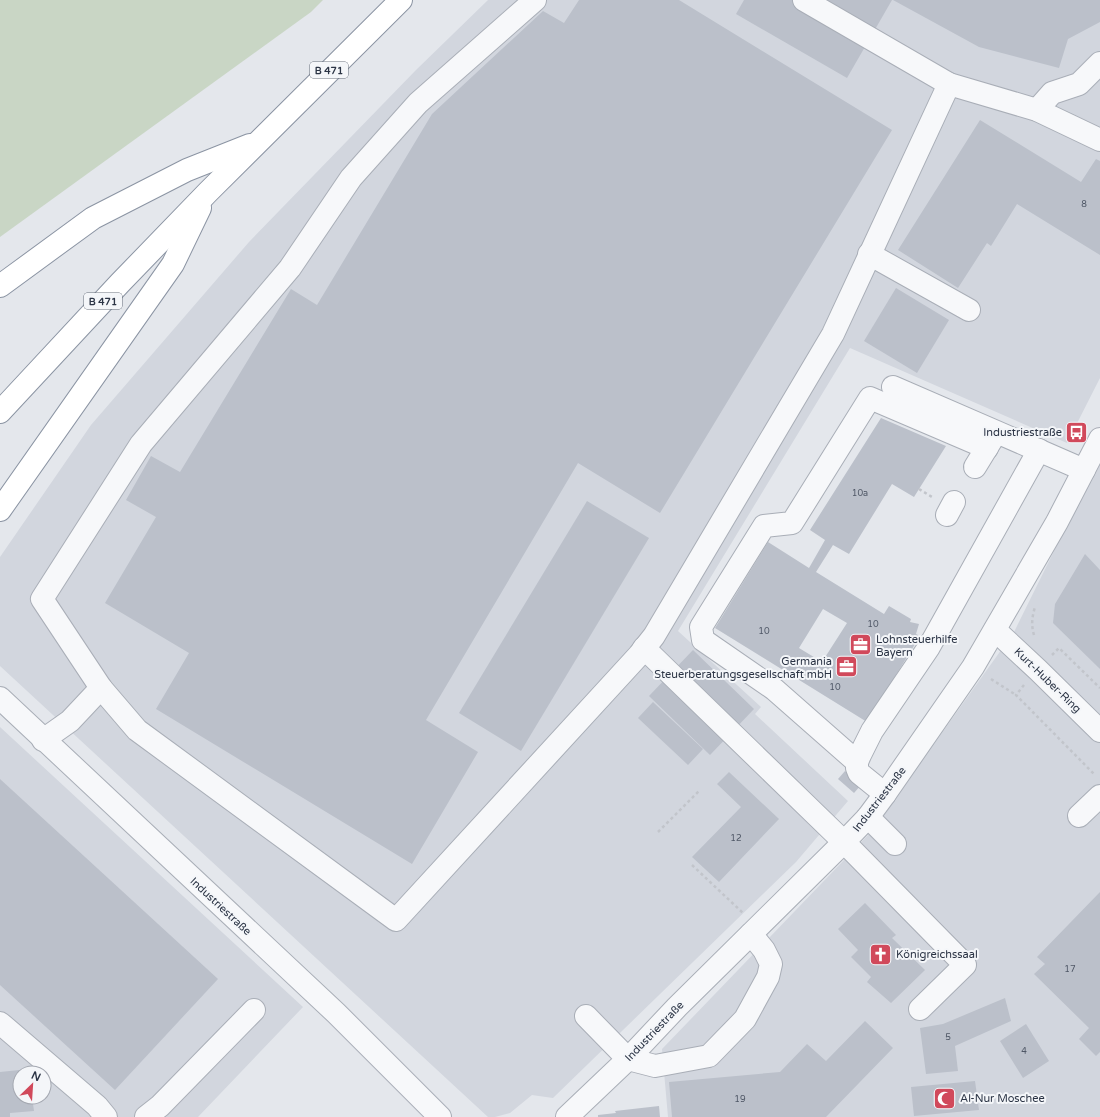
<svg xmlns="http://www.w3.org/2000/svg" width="1100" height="1117" font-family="'Varela Round',sans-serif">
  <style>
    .built { fill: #d2d6de; fill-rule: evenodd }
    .green { fill: #c9d6c5 }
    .building { fill: #bbc0ca; fill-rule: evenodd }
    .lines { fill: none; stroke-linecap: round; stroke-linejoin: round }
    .minor-casing { stroke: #a9aeb7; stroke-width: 24 }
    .highway-casing { stroke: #8b94a3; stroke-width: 24 }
    .path { stroke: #c2c5cb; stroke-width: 2.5; stroke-dasharray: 3 3; stroke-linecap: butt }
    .minor { stroke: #f7f8fa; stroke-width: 22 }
    .highway { stroke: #fff; stroke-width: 22 }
    .labels { text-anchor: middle; stroke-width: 4; stroke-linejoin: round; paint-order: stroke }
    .number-label { font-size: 9px; fill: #4f5766 }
    .shield { fill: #f4f6f9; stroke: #676e7b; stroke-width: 1 }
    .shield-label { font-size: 10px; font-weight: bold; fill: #2b3445 }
    .poi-label { font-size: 11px; fill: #2b3445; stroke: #f4f6f9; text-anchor: start }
    .street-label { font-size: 11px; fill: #2b3445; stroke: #f4f6f9 }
  </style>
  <rect width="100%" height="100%" fill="#e4e7ec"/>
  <!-- built -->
  <g class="built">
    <path d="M488 0H1100V378L1067 443 850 348 678 631 761 707 755 714 848 801 796 862 553 1098 532 1095 510 1113 495 1117H488L0 666V557L91 425 249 242 416 70Z"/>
    <path d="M1100 458V1117H668L662 1049 871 832 1014 632Z"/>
    <path d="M0 727 303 1007 198 1117H0ZM20 1073H44V1097H20Z"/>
  </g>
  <!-- green -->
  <path class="green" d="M0 0H323L311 12 0 237Z"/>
  <!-- building -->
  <g class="building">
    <path d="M579 0H679L892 130 660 513 578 463 426 720 478 752 412 864 156 709 189 653 105 603 156 517 126 500 151 456 180 472 291 289 317 305 432 114 543 11 564 23Z"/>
    <path d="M744 0H892L847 78 736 14Z"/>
    <path d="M893 0H1100V22L1068 39 1059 68 979 47Z"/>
    <path d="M980 120 1081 182 1096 159 1100 161V255L1017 204 991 246 987 243 958 288 898 250Z"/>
    <path d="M896 288 949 320 917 373 864 341Z"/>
    <path d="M881 418 946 446 914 497 892 484 849 554 833 545 816 572 884 614 889 606 911 619 910 622 919 624 916 634 920 636 867 722 715 628 768 542 809 568 825 540 810 530ZM823 609 847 623 822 662 799 648Z"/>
    <path d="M587 501 649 538 521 751 459 713Z"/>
    <path d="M1085 554 1100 570V669L1053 623 1055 604Z"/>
    <path d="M693 650 754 709 710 755 649 696Z"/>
    <path d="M653 702 703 749 688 765 638 718Z"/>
    <path d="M845 771 861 785 854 793 838 779Z"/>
    <path d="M729 772 779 819 719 882 692 857 741 807 717 784Z"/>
    <path d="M0 779 218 979 115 1090 0 985Z"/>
    <path d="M1100 892V1052L1096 1056 1079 1039 1089 1028 1034 974 1045 964 1037 957Z"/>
    <path d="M865 903 896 935 892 938 925 970 891 1003 867 982 871 977 851 957 858 950 838 929Z"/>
    <path d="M1005 998 1011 1021 955 1046 958 1071 926 1074 920 1028 943 1024Z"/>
    <path d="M865 1021 893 1048 826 1117H672L669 1082 780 1072 807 1044 826 1061Z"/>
    <path d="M1026 1024 1049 1061 1023 1078 1000 1041Z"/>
    <path d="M29 1069 30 1073H20V1097H32L34 1111 10 1113V1117H0V1072Z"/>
    <path d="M975 1081 979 1110 914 1116 911 1087Z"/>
    <path d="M659 1106 660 1117H598V1115L616 1113 615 1111Z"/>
  </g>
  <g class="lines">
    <defs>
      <g id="minor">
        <path d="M535 0 418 103 351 178 290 268 141 444 42 599 101 688 137 730 396 920 639 655 654 636 833 334 949 84 804 0"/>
        <path d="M949 84 1037 110 1100 140"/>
        <path d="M1037 110 1052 93 1079 84 1100 63"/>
        <path d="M869 254 969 310"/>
        <path d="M893 387 1084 470"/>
        <path d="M975 467 994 436"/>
        <path d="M947 515 954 502"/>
        <path d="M995 630 1038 670 1100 731"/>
        <path d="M644 648 844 842 965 965 920 1009"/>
        <path d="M0 698 336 1013 440 1117"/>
        <path d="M43 740 70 721 101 688"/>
        <path d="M857 762 774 689 703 640 701 627 764 526 792 523 870 398 987 448"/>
        <path d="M885 794 859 773 857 768V762L860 755 872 731 929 647 1039 450"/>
        <path d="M1079 816 1100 796"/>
        <path d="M868 817 895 844"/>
        <path d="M586 1016 628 1059 655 1066 709 1056 745 1019 768 977 771 964 764 950 751 934"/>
        <path d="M0 1023 97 1106 106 1117"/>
        <path d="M146 1117 160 1106 254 1010"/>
        <path d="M567 1117 628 1059 677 1007 844 842 868 817 885 794 973 667 1057 522 1100 439"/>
      </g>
      <g id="highway">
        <path d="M0 286 93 218 187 170 250 145"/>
        <path d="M0 412 120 283 208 192 401 0"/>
        <path d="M0 510 173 264 200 208"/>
      </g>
    </defs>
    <!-- minor casing -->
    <use href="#minor" class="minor-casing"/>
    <!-- highway casing -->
    <use href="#highway" class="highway-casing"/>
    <!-- path -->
    <g class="path">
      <path d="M919 489 932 497"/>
      <path d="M1034 635C1031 625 1032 617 1035 607"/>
      <path d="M1052 655 1059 648 1100 688"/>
      <path d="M991 679 1016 695"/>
      <path d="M1024 685 1016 695 1095 775"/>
      <path d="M658 832 699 791"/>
      <path d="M692 865 743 913"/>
    </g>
    <!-- minor -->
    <use href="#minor" class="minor"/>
    <!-- highway -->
    <use href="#highway" class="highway"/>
  </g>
  <!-- icons -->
  <defs>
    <symbol id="bus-square" viewBox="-11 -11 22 22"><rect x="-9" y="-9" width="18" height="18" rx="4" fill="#d1495b" stroke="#f4f6f9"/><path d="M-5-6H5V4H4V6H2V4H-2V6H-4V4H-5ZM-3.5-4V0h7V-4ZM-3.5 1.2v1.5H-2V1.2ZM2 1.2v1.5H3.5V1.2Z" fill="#fff"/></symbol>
    <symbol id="office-square" viewBox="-11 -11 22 22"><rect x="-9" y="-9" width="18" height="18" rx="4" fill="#d1495b" stroke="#f4f6f9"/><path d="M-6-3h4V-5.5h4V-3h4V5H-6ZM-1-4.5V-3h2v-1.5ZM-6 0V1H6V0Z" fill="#fff"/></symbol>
    <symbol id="church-square" viewBox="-11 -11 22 22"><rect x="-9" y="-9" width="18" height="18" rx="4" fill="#d1495b" stroke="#f4f6f9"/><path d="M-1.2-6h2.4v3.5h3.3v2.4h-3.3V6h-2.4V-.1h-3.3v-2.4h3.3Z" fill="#fff"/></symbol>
    <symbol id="mosque-square" viewBox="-11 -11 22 22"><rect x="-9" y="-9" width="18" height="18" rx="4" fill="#d1495b" stroke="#f4f6f9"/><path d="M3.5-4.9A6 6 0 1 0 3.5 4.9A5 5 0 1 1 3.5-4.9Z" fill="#fff"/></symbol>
  </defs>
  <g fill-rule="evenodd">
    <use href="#bus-square" x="1064" y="420" width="25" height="25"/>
    <use href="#office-square" x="848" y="632" width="25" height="25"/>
    <use href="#office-square" x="834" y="654" width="25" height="25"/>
    <use href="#church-square" x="868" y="942" width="25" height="25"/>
    <use href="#mosque-square" x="932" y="1086" width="25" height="25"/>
  </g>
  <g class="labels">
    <!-- number labels -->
    <g class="number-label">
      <text x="1084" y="207">8</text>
      <text x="860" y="496">10a</text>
      <text x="873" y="627">10</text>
      <text x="764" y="634">10</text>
      <text x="835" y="690">10</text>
      <text x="736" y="841">12</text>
      <text x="1070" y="972">17</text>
      <text x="948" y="1040">5</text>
      <text x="1024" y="1054">4</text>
      <text x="740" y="1102">19</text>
    </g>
    <!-- shield labels -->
    <g class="shield">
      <rect x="310" y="62" width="38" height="16" rx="3"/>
      <rect x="84" y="293" width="38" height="16" rx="3"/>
    </g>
    <g class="shield-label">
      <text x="329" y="74">B 471</text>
      <text x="103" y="305">B 471</text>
    </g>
    <!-- poi labels -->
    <g class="poi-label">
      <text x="1062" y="436" text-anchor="end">Industriestraße</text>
      <text x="876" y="643">Lohnsteuerhilfe<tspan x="876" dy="13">Bayern</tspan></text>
      <text x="832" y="665" text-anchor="end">Germania<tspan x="832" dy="13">Steuerberatungsgesellschaft mbH</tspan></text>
      <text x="896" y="958">Königreichssaal</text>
      <text x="960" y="1102">Al-Nur Moschee</text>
    </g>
    <!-- street labels -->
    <g class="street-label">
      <text transform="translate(1048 680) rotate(44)" y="4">Kurt-Huber-Ring</text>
      <text transform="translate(879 799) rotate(-52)" y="4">Industriestraße</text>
      <text transform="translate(221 906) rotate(43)" y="4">Industriestraße</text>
      <text transform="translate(654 1031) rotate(-46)" y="4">Industriestraße</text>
    </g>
  </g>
  <!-- north arrow -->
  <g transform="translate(32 1085) rotate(25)"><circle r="19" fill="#f4f6f9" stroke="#a4a8b1"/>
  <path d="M0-3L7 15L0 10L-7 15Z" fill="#d1495b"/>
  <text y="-6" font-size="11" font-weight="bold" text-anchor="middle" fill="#2b3445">N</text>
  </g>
</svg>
